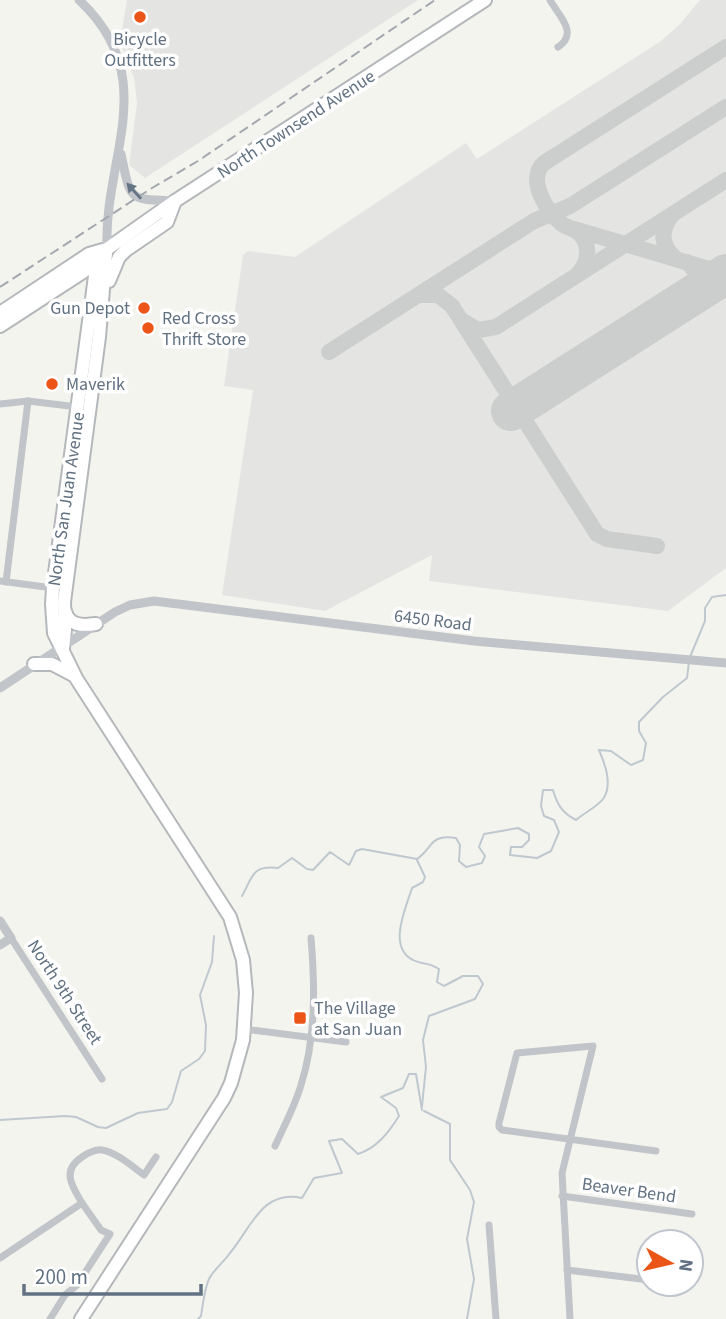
<svg xmlns="http://www.w3.org/2000/svg" width="726" height="1319" font-family="'Source Sans 3',sans-serif">
  <style>
    .built { fill: #e4e5e3 }
    .lines { fill: none; stroke-linecap: round; stroke-linejoin: round }
    .stream { stroke: #bec8ce; stroke-width: 2 }
    .taxiway { stroke: #cccece; stroke-width: 16 }
    .runway { stroke: #cccece; stroke-width: 40 }
    .trunk-casing { stroke: #b5b8bb; stroke-width: 16 }
    .minor { stroke: #c1c4c8; stroke-width: 7 }
    .tertiary { stroke: #c1c4c8; stroke-width: 9 }
    .trunk { stroke: #fff; stroke-width: 12 }
    .rail { stroke: #a3a8ae; stroke-width: 2; stroke-dasharray: 10 5; stroke-linecap: butt }
    .oneway { fill: #667586 }
    .poi-dot { fill: #eb5618; stroke: #fff; stroke-width: 2.5 }
    .labels { text-anchor: middle; stroke-width: 7; stroke-linejoin: round; paint-order: stroke }
    .poi-label { font-size: 18px; fill: #617182; stroke: #fff; text-anchor: start }
    .street-label { font-size: 18px; fill: #617182; stroke: #fff }
  </style>
  <rect width="100%" height="100%" fill="#f4f4ef"/>
  <!-- built -->
  <g class="built">
    <path d="M127 0H418L145 178 129 165 137 103 134 78 120 42Z"/>
    <path d="M700 0H726V568L668 611 429 581 432 555 325 611 222 595 253 390 224 386 243 255 248 251 295 257 466 143 477 159 661 41 679 25Z"/>
  </g>
  <g class="lines">
    <!-- stream -->
    <g class="stream">
      <path d="M690 657 705 621V608L712 597 726 595"/>
      <path d="M417 860 425 877 423 882 412 888C406 908 387 947 413 960 422 965 427 961 439 969L437 982 444 986 463 976H478L483 984 475 999 429 1016 423 1040 426 1067 422 1106"/>
      <path d="M242 896C253 876 252 865 278 868L292 858 307 869 313 870 330 852 349 865 356 851 362 849 417 859C434 847 429 834 456 838L460 845 459 861 466 867 482 863 485 856 479 847 484 834 518 828 529 834V840L522 847H511L510 855 537 858 551 851 559 832 554 820 544 816 541 806 543 790H553C557 804 562 813 576 820 584 813 597 807 603 799 613 785 605 764 599 750L611 751 631 765 643 760 646 743 639 731V722L663 697 687 678 689 662"/>
      <path d="M424 1111 450 1124V1160L470 1190 474 1202 467 1239 474 1279 467 1319"/>
      <path d="M0 1120 65 1116 76 1117 98 1127 106 1128 138 1113 167 1109 172 1102 181 1071 199 1059 205 1051 206 1025 200 995 212 962 214 936"/>
      <path d="M198 1319 201 1316C203 1305 204 1290 209 1279 214 1269 224 1262 230 1253 251 1228 262 1189 302 1198L314 1178 342 1173 329 1141 342 1139 358 1154C377 1148 389 1132 399 1116L396 1108 381 1097 403 1088 409 1074H416L422 1110"/>
    </g>
    <!-- taxiway -->
    <g class="taxiway">
      <path d="M672 215C660 230 660 245 675 258"/>
      <path d="M574 229 716 271 726 272"/>
      <path d="M686 262C702 273 699 288 686 300"/>
      <path d="M578 274C589 262 592 242 576 231 572 228 566 227 562 224 547 212 526 179 544 163L726 47"/>
      <path d="M420 295H438L452 306 597 534 607 539 657 546"/>
      <path d="M463 321 478 330 496 327 726 180"/>
      <path d="M329 352 534 221 570 206 726 107"/>
    </g>
    <!-- runway -->
    <path class="runway" d="M511 411 726 274"/>
    <defs>
      <g id="trunk">
        <path d="M109 281 119 257 126 250 167 222 175 201"/>
        <path d="M0 313 89 254 103 250"/>
        <path d="M0 326 86 270 107 249 175 201 485 0"/>
        <path d="M65 611C69 626 82 626 96 624"/>
        <path d="M63 648 65 630 64 602 99 337 106 253"/>
        <path d="M34 664H52L73 675"/>
        <path d="M81 1319 224 1098 231 1083 243 1040 246 993 243 960 230 917 76 678 54 633 52 604 53 588 92 299 96 268 107 249"/>
      </g>
    </defs>
    <!-- trunk casing -->
    <use href="#trunk" class="trunk-casing"/>
    <!-- minor -->
    <g class="minor">
      <path d="M550 0C559 16 579 33 558 47"/>
      <path d="M0 404 28 401 78 407"/>
      <path d="M0 581 53 588"/>
      <path d="M6 582 28 401"/>
      <path d="M11 938 102 1079"/>
      <path d="M244 1029 346 1042"/>
      <path d="M275 1146C284 1126 295 1106 301 1085 316 1038 315 986 311 938"/>
      <path d="M562 1196 692 1214"/>
      <path d="M82 1203C72 1186 61 1171 82 1157 88 1153 95 1149 102 1150 116 1152 133 1167 144 1175L156 1157"/>
      <path d="M489 1225 496 1319"/>
      <path d="M0 1258 82 1203 101 1230 110 1234 77 1285 65 1295 50 1319"/>
      <path d="M567 1270 649 1280"/>
      <path d="M676 1284 683 1285"/>
      <path d="M570 1319 562 1173 593 1046 517 1053 499 1123V1127L502 1130 656 1151"/>
    </g>
    <!-- tertiary -->
    <g class="tertiary">
      <path d="M79 0C163 78 103 158 107 249"/>
      <path d="M121 154C131 202 128 199 175 201"/>
      <path d="M0 688 115 612 130 605 154 601 474 641 726 663"/>
      <path d="M0 921 11 938 0 945"/>
    </g>
    <!-- trunk -->
    <use href="#trunk" class="trunk"/>
    <!-- rail -->
    <path class="rail" d="M0 287 152 188 198 161 435 0"/>
  </g>
  <!-- one-way arrows -->
  <defs><path id="oneway-solid" d="M-6-.8H1V-3.2L6.5 0L1 3.2V.8H-6Z" transform="scale(1.75)"/></defs>
  <use class="oneway" href="#oneway-solid" transform="translate(134 191) rotate(-132)"/>
  <!-- markers -->
  <g class="poi-dot">
    <circle cx="140" cy="17" r="7"/>
    <circle cx="144" cy="308" r="7"/>
    <circle cx="148" cy="328" r="7"/>
    <circle cx="52" cy="384" r="7"/>
    <rect x="293" y="1011" width="14" height="14" rx="3.5"/>
  </g>
  <g class="labels">
    <!-- poi labels -->
    <g class="poi-label">
      <text x="140" y="45" text-anchor="middle">Bicycle<tspan x="140" dy="21">Outfitters</tspan></text>
      <text x="130" y="314" text-anchor="end">Gun Depot</text>
      <text x="162" y="324">Red Cross<tspan x="162" dy="21">Thrift Store</tspan></text>
      <text x="66" y="390">Maverik</text>
      <text x="314" y="1014">The Village<tspan x="314" dy="21">at San Juan</tspan></text>
    </g>
    <!-- street labels -->
    <g class="street-label">
      <text transform="translate(296 124) rotate(-33)" y="6">North Townsend Avenue</text>
      <text transform="translate(66 499) rotate(-82)" y="6">North San Juan Avenue</text>
      <text transform="translate(433 620) rotate(7)" y="6">6450 Road</text>
      <text transform="translate(65 992) rotate(57)" y="6">North 9th Street</text>
      <text transform="translate(629 1190) rotate(8)" y="6">Beaver Bend</text>
    </g>
  </g>
  <!-- north arrow -->
  <g transform="translate(670 1263) rotate(98)"><circle r="33" fill="#ffffff" stroke="#c0c6cd" stroke-width="2"/>
  <path d="M0-5L12 26L0 18L-12 26Z" fill="#eb5618"/>
  <text y="-10" font-size="19" font-weight="bold" text-anchor="middle" fill="#617182">N</text>
  </g>
  <!-- scale -->
  <path d="M24 1284v10h177v-10" fill="none" stroke="#617182" stroke-width="3.5"/>
  <text x="35" y="1284" font-size="21" fill="#617182" stroke="#ffffff" stroke-width="5" paint-order="stroke">200 m</text>
</svg>
